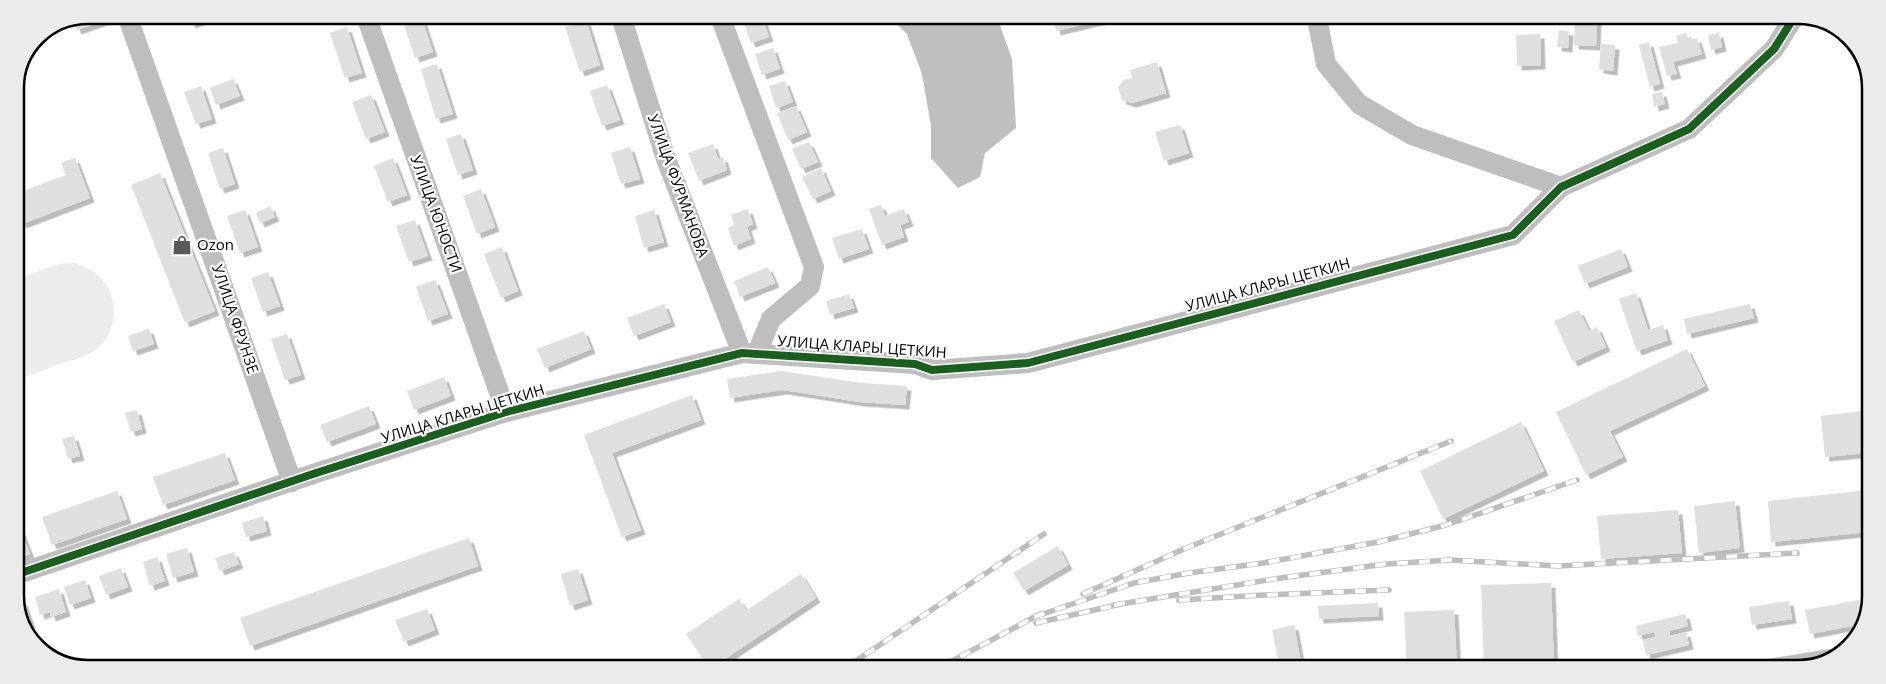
<svg xmlns="http://www.w3.org/2000/svg" width="1886" height="684" font-family="'Open Sans',sans-serif">
  <style>
    .green { fill: #ececec }
    .water { fill: #bfbfbf }
    .building { fill: #dfdfdf; filter: url(#shadow) }
    .lines { fill: none; stroke-linecap: round; stroke-linejoin: round }
    .minor { stroke: #bebebe; stroke-width: 20 }
    .rail-casing { stroke: #bebebe; stroke-width: 5.5 }
    .rail { stroke: #fff; stroke-width: 4; stroke-dasharray: 11; stroke-linecap: butt }
    .cycleway-casing { stroke: #fff; stroke-width: 11 }
    .cycleway { stroke: #1b5e20; stroke-width: 8 }
    .labels { text-anchor: middle; stroke-width: 4.5; stroke-linejoin: round; paint-order: stroke }
    .street-label { font-size: 15px; fill: #000; stroke: #fff }
    .poi-label { font-size: 15px; fill: #000; stroke: #fff; text-anchor: start }
    .rim { fill: none; stroke: #000; stroke-width: 2.5 }
  </style>
  <defs>
    <filter id="shadow"><feDropShadow dx="4.5" dy="4.5" stdDeviation="0" flood-color="#0004"/></filter>
  </defs>
  <rect width="100%" height="100%" fill="#fff"/>
  <!-- green -->
  <path class="green" d="M75 263C94 270 109 280 113 302 117 321 109 342 92 352 82 358 70 361 59 364 44 370 30 375 15 380V280L58 264Z"/>
  <!-- water -->
  <path class="water" d="M889 17H997L1012 59 1016 128 985 153 980 177 958 188 931 158V126L922 74 907 34Z"/>
  <!-- building -->
  <g class="building">
    <path d="M87 15H107L109 19 77 30 73 21Z"/>
    <path d="M188 15H215V16L191 24Z"/>
    <path d="M401 16H421L433 52 415 58Z"/>
    <path d="M762 17 769 37 751 43 744 23Z"/>
    <path d="M1053 17H1111V18L1056 31Z"/>
    <path d="M1575 18H1597L1596 46 1574 45Z"/>
    <path d="M586 20 600 65 580 72 565 27Z"/>
    <path d="M347 27 362 73 345 78 330 33Z"/>
    <path d="M1559 30 1569 31 1568 48 1557 47Z"/>
    <path d="M1686 33 1689 40 1697 38 1702 54 1673 62 1677 74 1667 76 1659 47 1678 43 1676 36Z"/>
    <path d="M1719 33 1722 47 1711 50 1708 35Z"/>
    <path d="M1540 34 1541 65 1517 66 1516 35Z"/>
    <path d="M1649 42 1660 84 1650 87 1639 45Z"/>
    <path d="M1601 44 1615 45 1613 71 1599 69Z"/>
    <path d="M773 48 780 69 762 75 755 54Z"/>
    <path d="M1157 62 1166 93 1132 103 1122 100 1118 87 1124 80 1132 78 1130 70Z"/>
    <path d="M437 64 453 114 436 119 421 69Z"/>
    <path d="M233 79 240 96 216 105 210 88Z"/>
    <path d="M785 81 793 102 776 108 769 86Z"/>
    <path d="M607 85 620 120 602 126 590 91Z"/>
    <path d="M201 86 212 119 196 124 184 92Z"/>
    <path d="M1662 92 1665 104 1654 107 1652 94Z"/>
    <path d="M371 95 385 132 366 139 352 102Z"/>
    <path d="M796 106 807 132 788 140 777 113Z"/>
    <path d="M1180 125 1189 153 1164 161 1155 132Z"/>
    <path d="M461 134 473 170 458 175 446 139Z"/>
    <path d="M809 142 818 162 801 169 792 149Z"/>
    <path d="M713 144 718 159 723 157 727 170 699 181 688 153Z"/>
    <path d="M630 147 640 179 621 184 611 153Z"/>
    <path d="M223 148 235 184 220 189 208 153Z"/>
    <path d="M75 158 90 198 22 224 15 206V194L66 175 61 163Z"/>
    <path d="M393 158 407 195 388 202 374 166Z"/>
    <path d="M821 168 831 191 813 199 802 177Z"/>
    <path d="M160 173 215 311 185 323 131 185Z"/>
    <path d="M481 189 495 227 477 234 463 196Z"/>
    <path d="M881 205 885 216 904 209 909 222 900 225 904 237 882 245 869 209Z"/>
    <path d="M270 206 275 217 260 223 256 213Z"/>
    <path d="M748 209 753 224 747 227 751 239 734 246 728 228 734 225 731 215Z"/>
    <path d="M245 210 258 247 240 253 227 216Z"/>
    <path d="M654 210 664 242 644 248 635 216Z"/>
    <path d="M415 220 428 256 409 262 396 226Z"/>
    <path d="M862 229 869 249 839 259 832 238Z"/>
    <path d="M502 247 518 291 501 298 484 254Z"/>
    <path d="M1621 249 1628 267 1585 284 1578 266Z"/>
    <path d="M768 267 775 283 740 297 734 281Z"/>
    <path d="M268 272 280 306 263 312 251 278Z"/>
    <path d="M435 280 448 314 428 321 416 287Z"/>
    <path d="M1636 293 1648 330 1663 325 1668 340 1637 351 1619 299Z"/>
    <path d="M849 294 854 308 830 315 826 301Z"/>
    <path d="M664 304 671 322 634 336 627 318Z"/>
    <path d="M1750 304 1754 318 1687 334 1684 319Z"/>
    <path d="M1579 310 1589 331 1597 327 1606 347 1573 362 1554 321Z"/>
    <path d="M149 329 154 344 133 351 128 336Z"/>
    <path d="M584 331 591 349 545 368 537 349Z"/>
    <path d="M287 334 301 375 285 380 271 339Z"/>
    <path d="M1687 349 1705 386 1610 431 1623 457 1586 475 1556 412Z"/>
    <path d="M781 371 862 383 907 386 905 405 860 402 783 390 730 398 727 379Z"/>
    <path d="M444 377 451 396 414 410 407 391Z"/>
    <path d="M692 395 701 420 612 453 641 530 622 537 584 435Z"/>
    <path d="M369 406 376 424 327 442 320 425Z"/>
    <path d="M137 410 142 429 131 432 125 413Z"/>
    <path d="M1869 410 1868 453 1825 457 1821 416Z"/>
    <path d="M1521 422 1544 471 1443 519 1420 471Z"/>
    <path d="M74 436 80 456 68 459 62 439Z"/>
    <path d="M225 453 235 480 163 505 153 477Z"/>
    <path d="M1868 490V532L1771 542 1768 501Z"/>
    <path d="M117 491 127 519 52 545 42 517Z"/>
    <path d="M1735 501 1740 548 1699 553 1694 506Z"/>
    <path d="M1678 510 1682 553 1601 559 1597 516Z"/>
    <path d="M263 516 267 531 246 537 242 523Z"/>
    <path d="M19 526 30 554 15 560V527Z"/>
    <path d="M469 538 478 566 250 646 240 618Z"/>
    <path d="M1058 546 1068 565 1024 591 1013 573Z"/>
    <path d="M187 548 194 572 173 578 166 554Z"/>
    <path d="M234 552 239 564 220 571 215 558Z"/>
    <path d="M157 557 165 581 150 586 143 562Z"/>
    <path d="M121 568 128 587 106 595 99 576Z"/>
    <path d="M578 569 588 600 570 606 561 574Z"/>
    <path d="M801 574 816 598 713 667H708L686 634 739 599 747 610Z"/>
    <path d="M85 580 91 598 70 605 64 587Z"/>
    <path d="M1551 583 1554 668H1484L1481 585Z"/>
    <path d="M59 589 66 612 51 617 50 612 40 615 35 597Z"/>
    <path d="M1859 600 1863 624 1810 634 1805 610Z"/>
    <path d="M23 601 31 624 24 626 16 603Z"/>
    <path d="M1789 601 1792 619 1752 625 1749 607Z"/>
    <path d="M1378 603 1379 616 1319 619 1318 606Z"/>
    <path d="M427 609 435 630 404 642 395 620Z"/>
    <path d="M1454 610 1457 668H1407L1404 612Z"/>
    <path d="M1685 614 1688 626 1669 631 1670 636 1686 632 1689 645 1646 655 1643 640 1656 637 1654 632 1638 636 1636 626Z"/>
    <path d="M1294 625 1302 668H1280L1272 630Z"/>
  </g>
  <g class="lines">
    <!-- minor -->
    <g class="minor">
      <path d="M127 15 292 482"/>
      <path d="M366 16 506 412"/>
      <path d="M621 16 666 159 742 353"/>
      <path d="M720 16 814 267 810 286 771 319 757 353"/>
      <path d="M1317 18 1326 64 1359 104 1412 135 1561 187"/>
      <path d="M15 575 313 474 506 412 742 353 915 364 932 370 1028 363 1513 235 1561 187 1689 129 1774 49 1793 19"/>
      <path d="M1768 669 1831 659"/>
    </g>
    <defs>
      <g id="rail">
        <path d="M1083 594 1184 549 1451 441"/>
        <path d="M1179 600 1264 595 1389 590"/>
        <path d="M1114 605 1273 579 1386 564 1450 560 1558 566 1797 553"/>
        <path d="M1034 617 1134 583 1189 573 1263 563 1378 542 1446 525 1577 480"/>
        <path d="M1036 623 1121 604"/>
        <path d="M847 667 1044 534"/>
        <path d="M941 667 1040 614"/>
      </g>
    </defs>
    <!-- rail casing -->
    <use href="#rail" class="rail-casing"/>
    <!-- rail -->
    <use href="#rail" class="rail"/>
    <defs>
      <path id="cycleway" d="M15 575 313 474 506 412 742 353 915 364 932 370 1028 363 1513 235 1561 187 1689 129 1774 49 1793 19"/>
    </defs>
    <!-- cycleway casing -->
    <use href="#cycleway" class="cycleway-casing"/>
    <!-- cycleway -->
    <use href="#cycleway" class="cycleway"/>
  </g>
  <!-- icons -->
  <defs>
    <symbol id="shop-bare" viewBox="-9 -9 18 18"><path d="M-5-2.5h2.3a2.7 3.5 0 0 1 5.4 0H5L5.5 6h-11ZM-1.5-2.5h3a1.5 2.3 0 0 0-3 0Z" fill="#595959" stroke="#fff" stroke-width="2.5" paint-order="stroke"/></symbol>
  </defs>
  <g fill-rule="evenodd">
    <use href="#shop-bare" x="168" y="231" width="28" height="28"/>
  </g>
  <g class="labels">
    <!-- street labels -->
    <g class="street-label">
      <text transform="translate(678 186) rotate(70)" y="5">УЛИЦА ФУРМАНОВА</text>
      <text transform="translate(436 214) rotate(70)" y="5">УЛИЦА ЮНОСТИ</text>
      <text transform="translate(1268 285) rotate(-15)" y="5">УЛИЦА КЛАРЫ ЦЕТКИН</text>
      <text transform="translate(235 319) rotate(71)" y="5">УЛИЦА ФРУНЗЕ</text>
      <text transform="translate(862 347) rotate(4)" y="5">УЛИЦА КЛАРЫ ЦЕТКИН</text>
      <text transform="translate(463 414) rotate(-17)" y="5">УЛИЦА КЛАРЫ ЦЕТКИН</text>
    </g>
    <!-- poi labels -->
    <g class="poi-label">
      <text x="197" y="250">Ozon</text>
    </g>
  </g>
  <!-- crop -->
  <path d="M0 0H1886V684H0ZM88 24H1798A64 64 0 0 1 1862 88V596A64 64 0 0 1 1798 660H88A64 64 0 0 1 24 596V88A64 64 0 0 1 88 24Z" fill="#ebebeb" fill-rule="evenodd"/>
  <path class="rim" d="M88 24H1798A64 64 0 0 1 1862 88V596A64 64 0 0 1 1798 660H88A64 64 0 0 1 24 596V88A64 64 0 0 1 88 24Z"/>
</svg>
